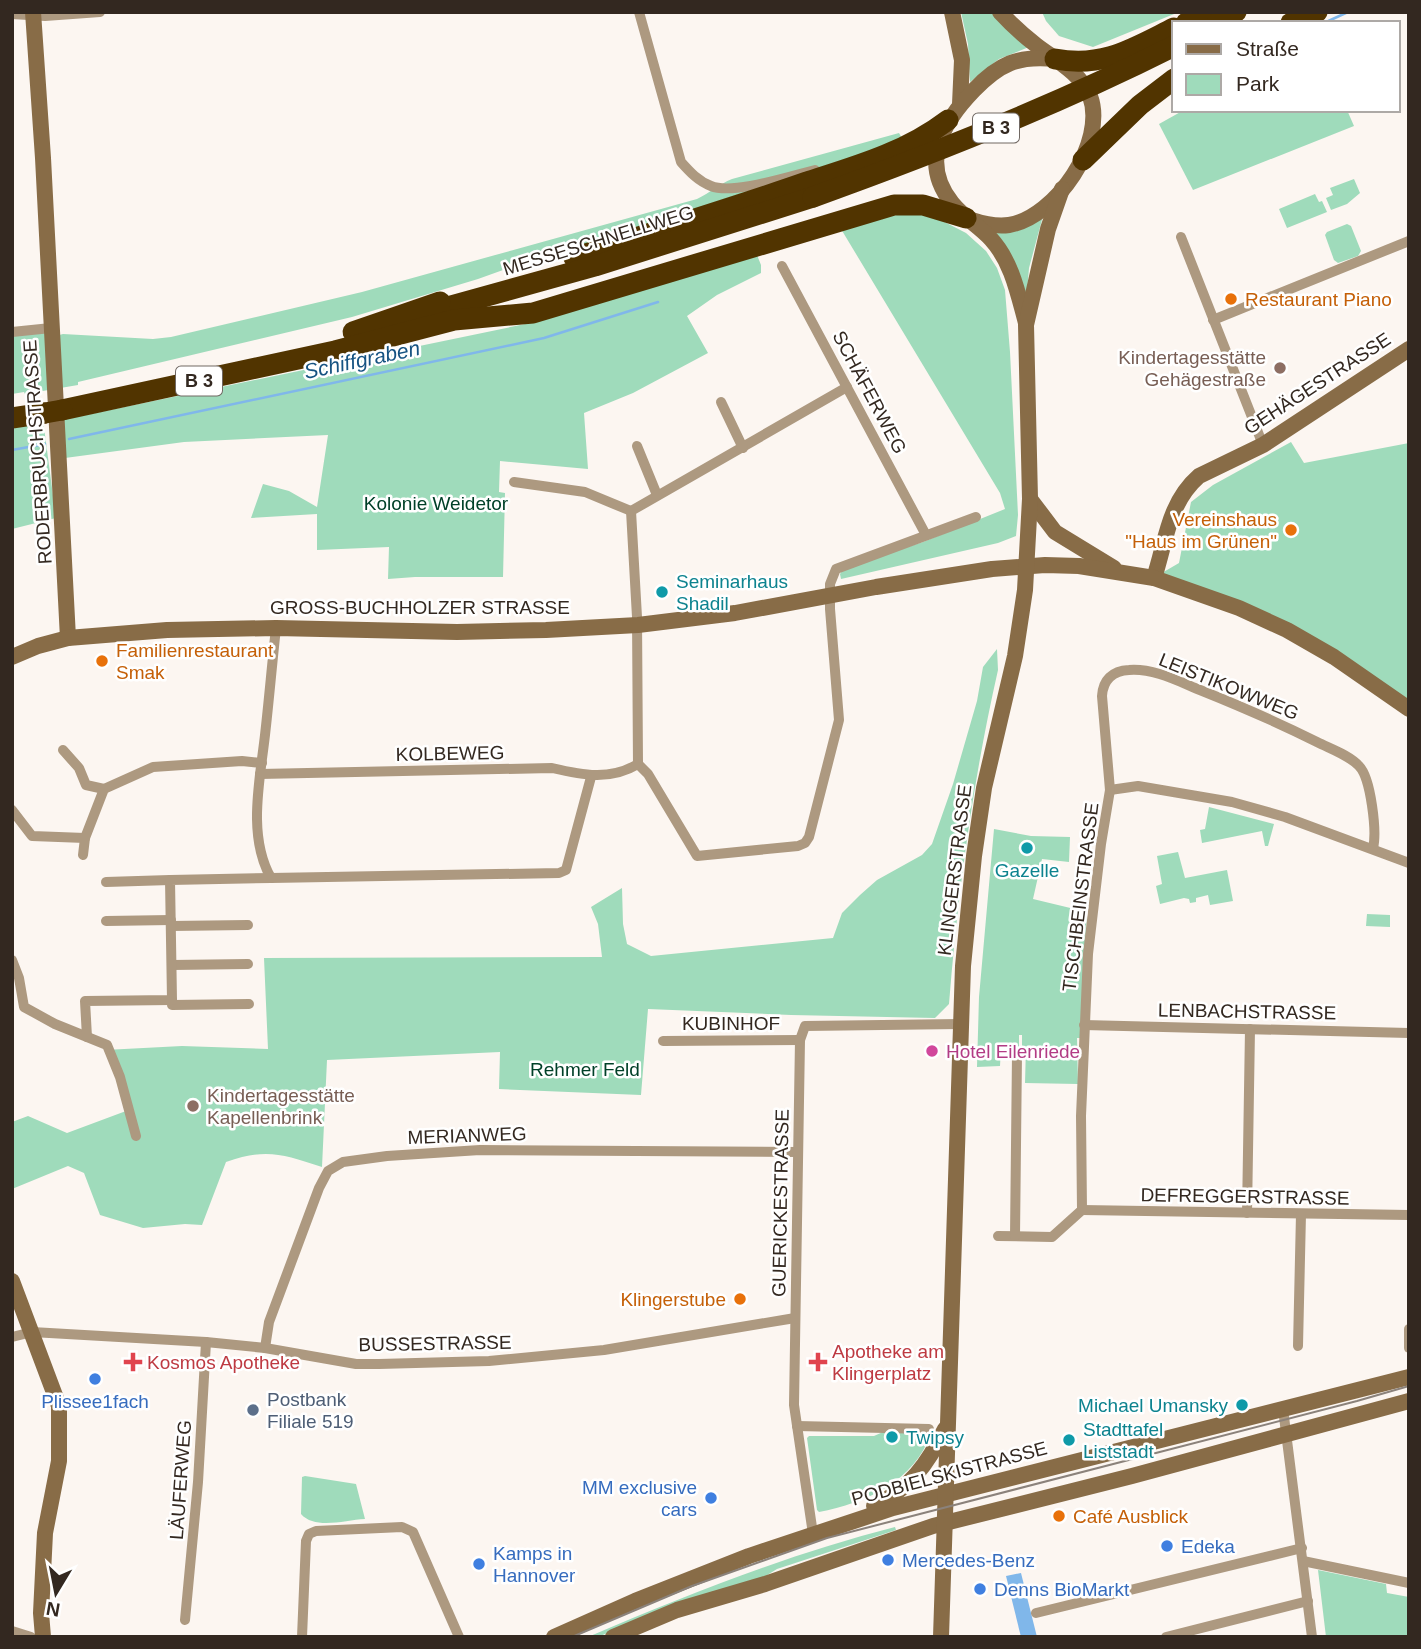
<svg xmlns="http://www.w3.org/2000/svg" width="1421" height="1649" font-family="Arial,sans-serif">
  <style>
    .green { fill: #9fdbbb }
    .water { fill: #80b7ea }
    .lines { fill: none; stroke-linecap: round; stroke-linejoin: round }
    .stream { stroke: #80b7ea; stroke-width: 2.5 }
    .street { stroke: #ad9980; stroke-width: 10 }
    .secondary { stroke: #886c47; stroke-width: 16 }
    .highway { stroke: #513400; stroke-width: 21 }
    .tram { stroke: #8b827b; stroke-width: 2 }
    .highway-bridge { stroke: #513400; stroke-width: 21 }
    .food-dot { fill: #e8710a; stroke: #fff; stroke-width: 2.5 }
    .education-dot { fill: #8d6e63; stroke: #fff; stroke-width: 2.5 }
    .culture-dot { fill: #0f9aa8; stroke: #fff; stroke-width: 2.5 }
    .hotel-dot { fill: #d1479c; stroke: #fff; stroke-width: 2.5 }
    .health-dot { fill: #e0444e; stroke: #fff; stroke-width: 2.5 }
    .shop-dot { fill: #3f7fe0; stroke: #fff; stroke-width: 2.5 }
    .service-dot { fill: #5c6f8a; stroke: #fff; stroke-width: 2.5 }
    .labels { text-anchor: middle; stroke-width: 5; stroke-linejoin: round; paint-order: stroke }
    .shield { fill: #fff; stroke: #706863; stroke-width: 2 }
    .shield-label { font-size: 18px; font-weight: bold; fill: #332820 }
    .street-label { font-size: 19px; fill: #332820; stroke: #fff }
    .food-label { font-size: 19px; fill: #c56008; stroke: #fff; text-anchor: start }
    .education-label { font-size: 19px; fill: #785e54; stroke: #fff; text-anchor: end }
    .park-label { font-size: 19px; fill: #004028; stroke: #fff }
    .culture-label { font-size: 19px; fill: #0d838f; stroke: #fff; text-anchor: start }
    .hotel-label { font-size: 19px; fill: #b23c85; stroke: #fff; text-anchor: start }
    .health-label { font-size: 19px; fill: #be3a42; stroke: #fff; text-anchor: start }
    .service-label { font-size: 19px; fill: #4e5e75; stroke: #fff; text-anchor: start }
    .shop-label { font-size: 19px; fill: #366cbe; stroke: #fff; text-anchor: start }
    .water-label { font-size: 21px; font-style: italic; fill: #165382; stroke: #fff }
  </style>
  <rect width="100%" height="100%" fill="#fcf6f1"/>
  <!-- green -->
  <g class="green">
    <path d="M961 12H991L1029 47 999 59 970 82 968 44Z"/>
    <path d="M1042 12H1179L1093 47 1059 36 1046 21Z"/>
    <path d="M1184 110H1347L1354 126 1193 190 1159 124Z"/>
    <path d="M899 133 903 140 616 235 525 262 478 279 352 317 78 382V385L25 394 24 392 12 394V332L51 328 52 337 63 334 153 339 171 337 362 292 697 199C710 193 719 184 732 179Z"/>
    <path d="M1354 179 1360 193 1347 204 1331 210 1326 198 1333 195 1330 188Z"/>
    <path d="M1315 194 1319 202 1322 201 1327 212 1287 228 1279 209Z"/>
    <path d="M911 214 933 216 966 233 986 251 997 268 1005 290 1010 352 1018 515 1016 536 998 543 841 579 840 574 844 568 923 542 1005 509 1000 493 841 229 884 216Z"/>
    <path d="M1043 216 1029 268 1026 304 992 233Z"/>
    <path d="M1347 224 1351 226 1361 251 1358 256 1338 263 1334 260 1325 235 1327 232Z"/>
    <path d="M757 255 761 265V273L717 295 687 316 708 353 633 393 584 413 588 469 500 461 499 492 505 493 503 577H415L388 579 389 547 317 550V514L251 518 263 484 289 491 317 507 328 435 184 442 65 458 61 417 81 416 530 323Z"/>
    <path d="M43 420 56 518 12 529V429Z"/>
    <path d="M1291 442 1304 463 1409 443V709L1334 657 1155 577 1179 563 1191 502 1213 485Z"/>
    <path d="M997 649 998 670C973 780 958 891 949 1004L935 1018 791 1015 648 1009 641 1095 499 1089 500 1052 327 1060 322 1167C282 1154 266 1148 226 1162L202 1225 185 1224 143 1228 100 1215 84 1173 68 1166 12 1189V1122L28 1116 67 1133 126 1111 116 1075 105 1050 182 1046 268 1049 264 958 602 957 598 924 591 907 622 888 623 924 627 944 651 956 833 938 842 913 860 895 877 880 922 855 932 844 953 784 977 701 983 667Z"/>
    <path d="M1209 807 1274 824 1268 846H1265L1262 831 1202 843 1200 830 1205 829Z"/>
    <path d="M994 829 1031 836 1070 837 1069 862 1042 859 1033 899 1087 912 1080 1038H1077L1078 1084 1025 1083 1026 1047H1022V1035H1019V1047H1001L1000 1066 977 1067 979 997Z"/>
    <path d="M1178 852 1185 878 1227 870 1233 901 1210 905 1208 895 1196 898V902L1190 903 1189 899 1184 898 1160 904 1156 886 1162 884 1157 856Z"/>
    <path d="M1367 914 1390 915V927L1366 926Z"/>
    <path d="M883 1432 931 1433C915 1481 866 1503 819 1512L817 1510 807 1438 809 1436H874Z"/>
    <path d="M305 1476 356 1484 365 1519C345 1520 315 1530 301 1514L302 1477Z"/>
    <path d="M895 1527 896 1530 777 1569 764 1577 652 1614 598 1637H588C688 1594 790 1554 895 1527Z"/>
    <path d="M1318 1570 1386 1584 1387 1593 1409 1597V1637H1326Z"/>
  </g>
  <!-- water -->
  <path class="water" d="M1021 1573 1037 1637H1021L1006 1576Z"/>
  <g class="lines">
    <!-- stream -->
    <g class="stream">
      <path d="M1324 23 1348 12"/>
      <path d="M69 439 544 338 658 302"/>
      <path d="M12 450 45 444"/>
    </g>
    <!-- street -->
    <g class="street">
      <path d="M639 12 681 162C690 172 698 181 711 186 733 195 790 176 815 170"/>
      <path d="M12 14 45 16 100 12"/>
      <path d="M1181 237 1263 445"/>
      <path d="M782 266 926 535"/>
      <path d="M1213 320 1409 241"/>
      <path d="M12 332 51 328"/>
      <path d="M847 387 631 511 637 617 638 764 648 774 697 856 798 846 805 843 809 837 839 720 830 609V584L836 569 976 517"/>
      <path d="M721 402 743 448"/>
      <path d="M637 446 657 495"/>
      <path d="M514 482 585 492 631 511"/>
      <path d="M276 628C272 664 269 700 265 735 260 780 247 836 271 878L559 873 566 870 591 777"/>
      <path d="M63 750 79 768 86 785 104 789"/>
      <path d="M260 774 552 768C582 775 610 781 638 764"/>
      <path d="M1110 790 1138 786 1232 802 1285 817 1409 863"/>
      <path d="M12 810 32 836 85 838"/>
      <path d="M83 855 85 838 104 789 153 767 242 761 262 763"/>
      <path d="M106 882 170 880"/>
      <path d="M106 921 171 920"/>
      <path d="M171 926 248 925"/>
      <path d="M12 960 19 978 24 1007 55 1024 107 1045 120 1077 136 1136"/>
      <path d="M172 965 248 964"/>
      <path d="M172 1000V1005L249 1004"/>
      <path d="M1084 1025 1409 1033"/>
      <path d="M87 1037 85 1001 172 1000 170 880 271 878"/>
      <path d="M663 1041 800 1040"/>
      <path d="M1082 1210 1409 1215"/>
      <path d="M1247 1213 1250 1029"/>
      <path d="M998 1236 1052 1237 1082 1210 1081 1116 1088 954 1101 844 1110 790 1102 696C1103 680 1112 671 1129 670 1153 668 1178 681 1200 690 1240 706 1279 723 1317 742 1331 749 1349 755 1359 766 1371 778 1377 832 1373 848"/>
      <path d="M1015 1236 1017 1054"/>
      <path d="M1409 1329V1348"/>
      <path d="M12 1337 32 1332 206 1342 265 1348 356 1364H379L489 1361 604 1350 795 1318"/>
      <path d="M1298 1346 1301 1214"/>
      <path d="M265 1348 269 1322 319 1188 328 1171 343 1162 387 1156 480 1150 798 1152"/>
      <path d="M1283 1409 1312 1637"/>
      <path d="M797 1426 929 1429"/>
      <path d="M813 1534 794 1405 800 1040 805 1026 960 1024"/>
      <path d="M1303 1561 1409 1583"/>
      <path d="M1036 1613 1302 1548"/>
      <path d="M185 1620 198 1482 206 1342"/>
      <path d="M12 1631 31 1637"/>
      <path d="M302 1637 306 1541 309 1534 316 1531 402 1527 413 1532 459 1637"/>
      <path d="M1166 1637 1308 1601"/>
    </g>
    <!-- secondary -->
    <g class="secondary">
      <path d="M33 12 43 158 68 638"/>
      <path d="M952 12 962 60 960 104"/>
      <path d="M972 220C984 224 996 227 1009 225 1056 217 1107 142 1090 96 1081 73 1054 59 1036 45 1023 35 1011 24 1000 12"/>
      <path d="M1026 323C1018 294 1012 262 991 239 979 226 963 217 952 203 919 162 943 122 974 90 999 64 1018 55 1055 59"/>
      <path d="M1030 499 1055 532 1114 568"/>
      <path d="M1154 578C1166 542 1168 503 1199 476L1263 445 1409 349"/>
      <path d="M12 657 38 646 68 638 167 630 276 628 457 632 546 630 638 625 735 613 876 587 992 569 1045 565 1079 566 1154 578 1239 608 1287 630 1334 657 1409 709"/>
      <path d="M12 1281 59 1406V1461L45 1533 41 1613 43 1637"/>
      <path d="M874 1506C910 1489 928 1463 945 1429"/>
      <path d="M554 1637 635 1601 749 1556 893 1508 1409 1377"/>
      <path d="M613 1637 677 1610 765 1584 933 1526 1132 1476 1409 1401"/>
      <path d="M941 1637 963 966 974 856 984 788 1015 656 1025 590 1030 499 1026 325 1048 229 1062 189"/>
    </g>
    <!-- highway -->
    <g class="highway">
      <path d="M1186 23 1206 12"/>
      <path d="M1217 23 1236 12"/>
      <path d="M1291 23 1317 12"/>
      <path d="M1055 59C1103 68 1132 49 1174 28"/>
      <path d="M1083 160 1140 105 1174 79"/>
      <path d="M574 258C652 232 730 209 807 182 857 166 906 152 948 120"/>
      <path d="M429 312 595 266 813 197"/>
      <path d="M353 332 440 302"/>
      <path d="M62 410 335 351 454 320 533 313 894 205H923L966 218"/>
      <path d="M12 418 45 413"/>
    </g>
    <!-- tram -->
    <path class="tram" d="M572 1637 692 1586 827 1538 1357 1401 1409 1386"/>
    <!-- highway-bridge -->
    <g class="highway-bridge">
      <path d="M813 197C936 153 1057 105 1174 46"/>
      <path d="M45 413 62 410"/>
    </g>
  </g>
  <!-- markers -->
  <g class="food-dot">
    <circle cx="1231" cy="299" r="7"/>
    <circle cx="1291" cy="530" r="7"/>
    <circle cx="102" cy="661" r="7"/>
    <circle cx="740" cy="1299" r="7"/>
    <circle cx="1059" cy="1516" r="7"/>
  </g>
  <g class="education-dot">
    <circle cx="1280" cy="368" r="7"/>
    <circle cx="193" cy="1106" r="7"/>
  </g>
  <g class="culture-dot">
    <circle cx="662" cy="592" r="7"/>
    <circle cx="1027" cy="848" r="7"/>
    <circle cx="1242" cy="1405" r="7"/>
    <circle cx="892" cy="1437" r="7"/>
    <circle cx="1069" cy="1440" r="7"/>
  </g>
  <circle class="hotel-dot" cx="932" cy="1051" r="7"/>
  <g class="health-dot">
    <path d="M129.5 1351.5h7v7h7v7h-7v7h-7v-7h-7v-7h7z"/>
    <path d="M814.5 1351.5h7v7h7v7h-7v7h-7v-7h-7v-7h7z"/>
  </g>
  <g class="shop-dot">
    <circle cx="95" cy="1379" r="7"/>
    <circle cx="711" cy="1498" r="7"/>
    <circle cx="1167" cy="1546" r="7"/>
    <circle cx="888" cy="1560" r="7"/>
    <circle cx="479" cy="1564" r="7"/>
    <circle cx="980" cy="1589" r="7"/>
  </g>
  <circle class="service-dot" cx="253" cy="1410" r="7"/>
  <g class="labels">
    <!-- shield labels -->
    <g class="shield">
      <rect x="973" y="113.5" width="46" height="29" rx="5"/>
      <rect x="176" y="366.5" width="46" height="29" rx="5"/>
    </g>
    <g class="shield-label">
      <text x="996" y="134">B 3</text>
      <text x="199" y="387">B 3</text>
    </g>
    <!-- street labels -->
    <g class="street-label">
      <text transform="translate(598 240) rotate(-17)" y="7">MESSESCHNELLWEG</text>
      <text transform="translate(1317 383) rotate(-33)" y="7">GEHÄGESTRASSE</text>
      <text transform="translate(870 392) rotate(62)" y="7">SCHÄFERWEG</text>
      <text transform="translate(37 452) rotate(-94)" y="7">RODERBRUCHSTRASSE</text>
      <text x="420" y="614">GROSS-BUCHHOLZER STRASSE</text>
      <text transform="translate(1229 686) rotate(22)" y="7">LEISTIKOWWEG</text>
      <text transform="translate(450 753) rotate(-1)" y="7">KOLBEWEG</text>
      <text transform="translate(954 870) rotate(-83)" y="7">KLINGERSTRASSE</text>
      <text transform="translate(1080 897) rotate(-83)" y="7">TISCHBEINSTRASSE</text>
      <text transform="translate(1247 1011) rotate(1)" y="7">LENBACHSTRASSE</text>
      <text x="731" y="1030">KUBINHOF</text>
      <text transform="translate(467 1135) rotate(-2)" y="7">MERIANWEG</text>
      <text transform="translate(1245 1196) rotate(1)" y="7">DEFREGGERSTRASSE</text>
      <text transform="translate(780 1203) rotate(-89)" y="7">GUERICKESTRASSE</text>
      <text transform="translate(435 1343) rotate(-1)" y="7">BUSSESTRASSE</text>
      <text transform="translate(949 1473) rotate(-15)" y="7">PODBIELSKISTRASSE</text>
      <text transform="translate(180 1480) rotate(-86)" y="7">LÄUFERWEG</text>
    </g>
    <!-- food labels -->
    <g class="food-label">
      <text x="1245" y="306">Restaurant Piano</text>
      <text x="1277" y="526" text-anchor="end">Vereinshaus<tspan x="1277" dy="22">"Haus im Grünen"</tspan></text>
      <text x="116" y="657">Familienrestaurant<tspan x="116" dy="22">Smak</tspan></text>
      <text x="726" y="1306" text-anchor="end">Klingerstube</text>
      <text x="1073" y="1523">Café Ausblick</text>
    </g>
    <!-- education labels -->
    <g class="education-label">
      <text x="1266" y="364">Kindertagesstätte<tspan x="1266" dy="22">Gehägestraße</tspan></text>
      <text x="207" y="1102" text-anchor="start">Kindertagesstätte<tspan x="207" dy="22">Kapellenbrink</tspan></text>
    </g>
    <!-- park labels -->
    <g class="park-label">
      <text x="436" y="510">Kolonie Weidetor</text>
      <text x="585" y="1076">Rehmer Feld</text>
    </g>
    <!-- culture labels -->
    <g class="culture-label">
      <text x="676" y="588">Seminarhaus<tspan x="676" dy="22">Shadil</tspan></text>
      <text x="1027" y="877" text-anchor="middle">Gazelle</text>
      <text x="1228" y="1412" text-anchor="end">Michael Umansky</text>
      <text x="1083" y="1436">Stadttafel<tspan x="1083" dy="22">Liststadt</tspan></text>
      <text x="906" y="1444">Twipsy</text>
    </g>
    <!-- hotel labels -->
    <g class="hotel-label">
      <text x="946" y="1058">Hotel Eilenriede</text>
    </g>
    <!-- health labels -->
    <g class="health-label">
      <text x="832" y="1358">Apotheke am<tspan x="832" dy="22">Klingerplatz</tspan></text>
      <text x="147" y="1369">Kosmos Apotheke</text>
    </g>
    <!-- service labels -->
    <g class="service-label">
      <text x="267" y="1406">Postbank<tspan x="267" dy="22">Filiale 519</tspan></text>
    </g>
    <!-- shop labels -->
    <g class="shop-label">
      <text x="95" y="1408" text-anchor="middle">Plissee1fach</text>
      <text x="697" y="1494" text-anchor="end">MM exclusive<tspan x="697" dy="22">cars</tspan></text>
      <text x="1181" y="1553">Edeka</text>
      <text x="493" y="1560">Kamps in<tspan x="493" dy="22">Hannover</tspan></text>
      <text x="902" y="1567">Mercedes-Benz</text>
      <text x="994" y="1596">Denns BioMarkt</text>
    </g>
    <!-- water labels -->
    <g class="water-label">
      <text transform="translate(362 360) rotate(-12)" y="7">Schiffgraben</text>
    </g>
  </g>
  <!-- border -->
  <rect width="1421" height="1649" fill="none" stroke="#332820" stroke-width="28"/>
  <!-- legend -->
  <rect x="1172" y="21" width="228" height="91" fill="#ffffff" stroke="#ada9a6" stroke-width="2"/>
  <rect x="1186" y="44" width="35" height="10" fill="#886c47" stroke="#ada9a6" stroke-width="2"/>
  <text x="1236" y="56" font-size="21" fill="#332820">Straße</text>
  <rect x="1186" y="74" width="35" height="21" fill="#9fdbbb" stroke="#ada9a6" stroke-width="2"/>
  <text x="1236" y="91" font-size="21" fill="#332820">Park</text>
  <!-- north arrow -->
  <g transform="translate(56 1593) rotate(190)" stroke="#ffffff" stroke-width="5" paint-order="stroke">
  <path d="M0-5L12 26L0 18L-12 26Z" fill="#332820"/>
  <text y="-10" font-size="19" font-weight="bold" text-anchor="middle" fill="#332820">N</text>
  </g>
</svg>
